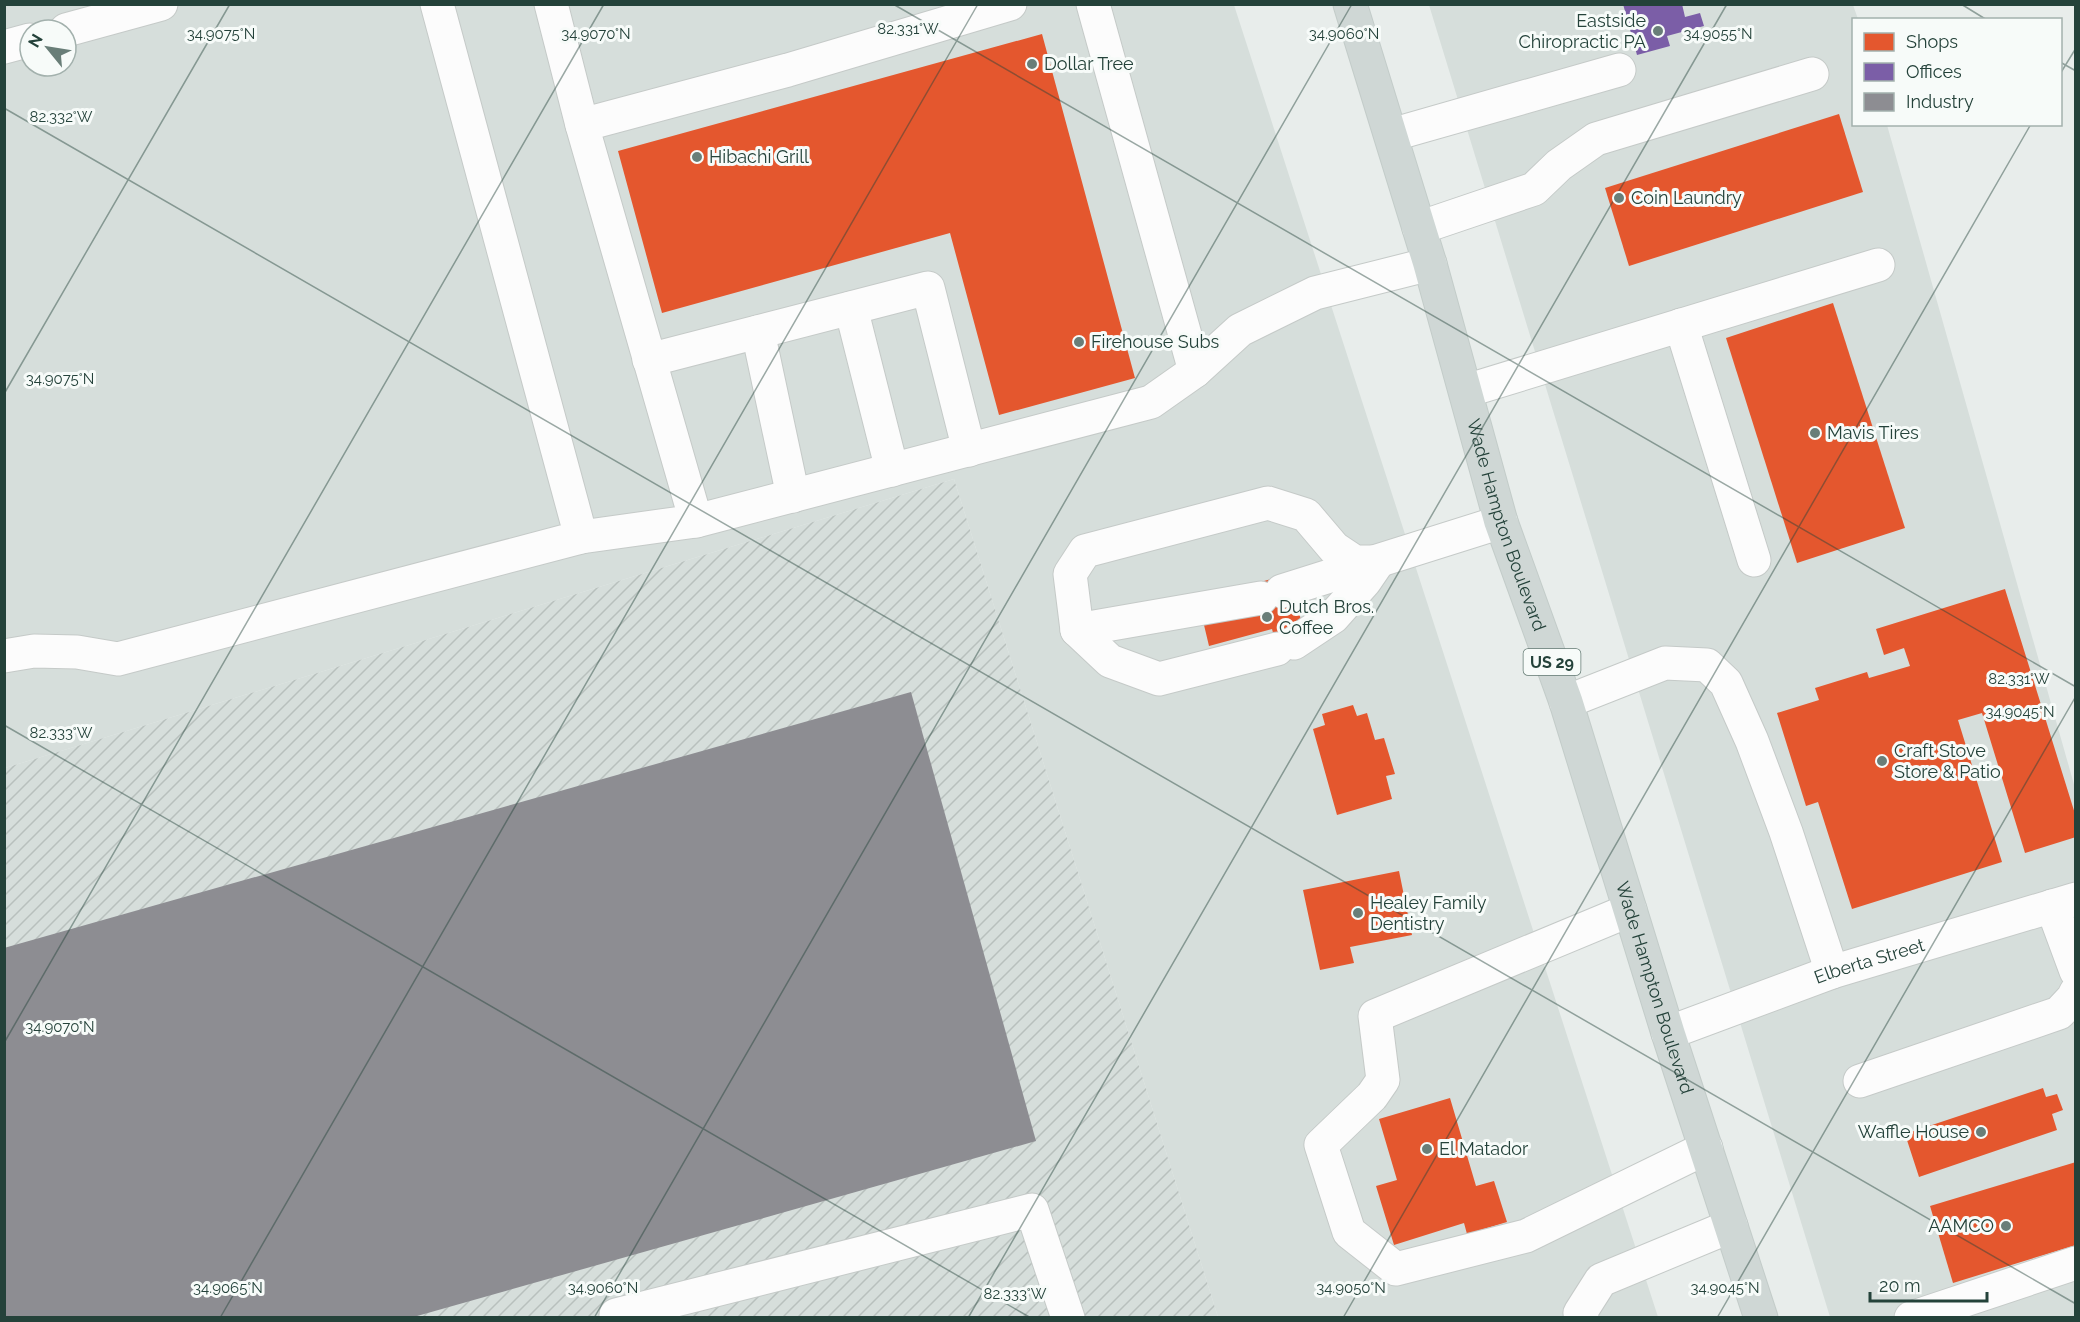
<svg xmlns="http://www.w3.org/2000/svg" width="2080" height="1322" font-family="Raleway,sans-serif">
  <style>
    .built { fill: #d6dedb; fill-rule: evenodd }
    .industrial { fill: url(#industrial-furrows) }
    .shops { fill: #e4572e }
    .offices { fill: #7b5ea7 }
    .industry { fill: #8d8d92 }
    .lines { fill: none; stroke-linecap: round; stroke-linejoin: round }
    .minor-casing { stroke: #c5cac8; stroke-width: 35 }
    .major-casing { stroke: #c3ccc9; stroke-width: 35 }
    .minor { stroke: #fcfcfc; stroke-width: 33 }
    .major { stroke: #cfd7d5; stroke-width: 33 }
    .ticks { fill: none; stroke: #24423a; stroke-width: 1.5; stroke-opacity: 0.45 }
    .poi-dot { fill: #697e78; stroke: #f7fbf9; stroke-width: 2 }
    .labels { text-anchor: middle; stroke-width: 6; stroke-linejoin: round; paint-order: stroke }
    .shield { fill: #f7fbf9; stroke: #637a73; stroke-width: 1.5 }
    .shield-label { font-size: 16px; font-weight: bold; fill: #24423a }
    .poi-label { font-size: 18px; fill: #24423a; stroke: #f7fbf9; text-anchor: start }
    .street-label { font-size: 18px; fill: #24423a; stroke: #f7fbf9 }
    .ticks-label { font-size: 15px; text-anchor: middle; fill: #24423a; stroke: #f7fbf9; stroke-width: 6; stroke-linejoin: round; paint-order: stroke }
  </style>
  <defs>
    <pattern id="industrial-furrows" width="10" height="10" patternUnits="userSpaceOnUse" patternTransform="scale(1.5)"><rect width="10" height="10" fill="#d6dedb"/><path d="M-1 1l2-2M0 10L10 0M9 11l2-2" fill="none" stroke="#b8c0bd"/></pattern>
  </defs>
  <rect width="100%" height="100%" fill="#e8edeb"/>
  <!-- built -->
  <g class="built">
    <path d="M5 5H1234L1658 1317H1218L954 479 5 768ZM30 30H66V66H30Z"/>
    <path d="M1429 5H1853L1858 19 1854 20V124L1887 125 2075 788V1317H1830Z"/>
  </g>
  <!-- industrial -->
  <path class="industrial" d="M954 479 1218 1317 5 1318V768Z"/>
  <!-- shops -->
  <g class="shops">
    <path d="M1042 34 1135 378 999 415 950 233 662 313 618 151Z"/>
    <path d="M1839 114 1863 192 1629 266 1605 188Z"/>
    <path d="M1833 303 1905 528 1797 563 1726 338Z"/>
    <path d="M1278 577 1295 599 1303 627 1279 655 1272 629 1209 646 1204 625 1264 609 1257 583Z"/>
    <path d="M2005 589 2076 817V837L2025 853 1982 713 1958 720 2002 862 1852 909 1818 802 1806 806 1777 713 1819 700 1815 688 1867 672 1869 678 1910 666 1904 648 1884 655 1876 629Z"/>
    <path d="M1353 705 1357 716 1367 713 1375 740 1384 738 1395 774 1386 776 1392 799 1337 815 1313 729 1325 725 1322 714Z"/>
    <path d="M1399 871 1412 935 1350 947 1354 963 1320 970 1303 890Z"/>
    <path d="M2043 1088 2046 1097 2057 1094 2063 1110 2052 1114 2057 1130 1919 1177 1905 1134Z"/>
    <path d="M1450 1098 1476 1186 1494 1181 1507 1222 1467 1234 1464 1223 1394 1245 1376 1186 1397 1180 1379 1119Z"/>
    <path d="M2076 1162V1245L1953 1283 1930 1206Z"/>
  </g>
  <!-- offices -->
  <path class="offices" d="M1623 4H1682L1685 17 1700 13 1704 26 1667 36 1670 46 1637 55Z"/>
  <!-- industry -->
  <path class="industry" d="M911 692 1036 1141 410 1318H4V948Z"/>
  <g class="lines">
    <defs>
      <g id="minor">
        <path d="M551 4 582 125"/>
        <path d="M1093 4 1195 371"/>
        <path d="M66 30 161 4"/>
        <path d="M4 47 30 40"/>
        <path d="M1391 135 1619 70"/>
        <path d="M1419 228 1534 189 1559 165 1596 139 1812 74"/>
        <path d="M851 308 892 470"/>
        <path d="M1681 325 1754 560"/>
        <path d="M758 332 793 496"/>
        <path d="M649 360 928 288 969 450"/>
        <path d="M1466 391 1878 265"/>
        <path d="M696 521 582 125 788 70 1010 4"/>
        <path d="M581 537 696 521 1151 402 1195 371 1240 330 1315 293 1430 264"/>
        <path d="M1282 591 1501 522"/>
        <path d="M1077 630 1261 598"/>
        <path d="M1294 643 1333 617 1365 581 1378 562"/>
        <path d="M1277 649 1159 679 1110 661 1077 630 1070 574 1085 551 1268 503 1306 515 1334 548 1355 562H1378"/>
        <path d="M4 656 34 651 77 652 118 659 581 537 437 4"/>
        <path d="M1566 702 1665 663 1707 665 1726 683 1752 741 1786 832 1832 972"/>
        <path d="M2052 906 2076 971"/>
        <path d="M1630 910 1375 1016 1383 1080 1372 1096 1321 1145 1349 1232 1396 1269 1526 1236 1706 1148"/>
        <path id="s1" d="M1668 1033 1832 972 2076 899"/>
        <path d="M1860 1081 2059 1013 2073 998 2076 992"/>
        <path d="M616 1318V1315L1032 1210 1068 1318"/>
        <path d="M1582 1318 1580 1313 1601 1280 1731 1226"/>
        <path d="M1911 1318 2076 1263"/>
      </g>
      <g id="major">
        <path id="s2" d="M1350 4 1430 264 1501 522 1566 702 1668 1033 1761 1318"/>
      </g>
    </defs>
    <!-- minor casing -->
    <use href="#minor" class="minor-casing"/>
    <!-- major casing -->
    <use href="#major" class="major-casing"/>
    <!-- minor -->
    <use href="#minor" class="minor"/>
    <!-- major -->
    <use href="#major" class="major"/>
  </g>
  <!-- ticks -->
  <path class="ticks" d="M893 4 2076 687M1961 4 1987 20M2060 62 2076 71M2060 74 2076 48M4 108 2076 1304M4 394 230 4M4 725 1031 1318M4 1043 604 4M220 1318 978 4M594 1318 1352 4M968 1318 1727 4M1343 1318 2031 124M1717 1318 2076 696"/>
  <!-- markers -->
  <g class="poi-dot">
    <circle cx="1658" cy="31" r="6"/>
    <circle cx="1032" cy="64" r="6"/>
    <circle cx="697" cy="157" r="6"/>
    <circle cx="1619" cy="198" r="6"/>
    <circle cx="1079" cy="342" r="6"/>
    <circle cx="1815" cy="433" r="6"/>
    <circle cx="1267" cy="617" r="6"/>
    <circle cx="1882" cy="761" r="6"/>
    <circle cx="1358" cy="913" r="6"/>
    <circle cx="1981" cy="1132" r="6"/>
    <circle cx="1427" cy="1149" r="6"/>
    <circle cx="2006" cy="1226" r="6"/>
  </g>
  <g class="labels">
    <!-- shield labels -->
    <rect class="shield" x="1523.5" y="649" width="57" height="26" rx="4.5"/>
    <g class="shield-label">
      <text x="1552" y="668">US 29</text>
    </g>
    <!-- poi labels -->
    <g class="poi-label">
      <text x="1646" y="27" text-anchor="end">Eastside<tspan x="1646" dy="21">Chiropractic PA</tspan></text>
      <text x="1044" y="70">Dollar Tree</text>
      <text x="709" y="163">Hibachi Grill</text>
      <text x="1631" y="204">Coin Laundry</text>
      <text x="1091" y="348">Firehouse Subs</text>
      <text x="1827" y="439">Mavis Tires</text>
      <text x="1279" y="613">Dutch Bros.<tspan x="1279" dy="21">Coffee</tspan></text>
      <text x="1894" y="757">Craft Stove<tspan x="1894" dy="21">Store &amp; Patio</tspan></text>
      <text x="1370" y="909">Healey Family<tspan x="1370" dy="21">Dentistry</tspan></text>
      <text x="1969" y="1138" text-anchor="end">Waffle House</text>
      <text x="1439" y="1155">El Matador</text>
      <text x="1994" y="1232" text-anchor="end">AAMCO</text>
    </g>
    <!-- street labels -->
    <g class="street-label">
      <text dy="6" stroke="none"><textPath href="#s2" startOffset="544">Wade Hampton Boulevard</textPath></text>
      <text dy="6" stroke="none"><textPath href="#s1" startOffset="214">Elberta Street</textPath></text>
      <text dy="6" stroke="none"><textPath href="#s2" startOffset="1030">Wade Hampton Boulevard</textPath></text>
    </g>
  </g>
  <g class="ticks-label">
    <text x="908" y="34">82.331°W</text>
    <text x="221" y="39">34.9075°N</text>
    <text x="596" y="39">34.9070°N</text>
    <text x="1344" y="39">34.9060°N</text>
    <text x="1718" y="39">34.9055°N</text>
    <text x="61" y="122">82.332°W</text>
    <text x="60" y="384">34.9075°N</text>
    <text x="2019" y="684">82.331°W</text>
    <text x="2020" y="717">34.9045°N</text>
    <text x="61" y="738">82.333°W</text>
    <text x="60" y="1032">34.9070°N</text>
    <text x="228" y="1293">34.9065°N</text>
    <text x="603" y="1293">34.9060°N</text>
    <text x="1351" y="1293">34.9050°N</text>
    <text x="1725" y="1293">34.9045°N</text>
    <text x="1015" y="1299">82.333°W</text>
  </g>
  <!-- border -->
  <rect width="2080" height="1322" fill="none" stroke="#24423a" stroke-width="12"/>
  <!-- legend -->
  <rect x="1852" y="18" width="210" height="108" fill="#f7fbf9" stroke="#a3b1ad" stroke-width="1.5"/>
  <rect x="1864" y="33" width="30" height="18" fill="#e4572e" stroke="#a3b1ad" stroke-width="1.5"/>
  <text x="1906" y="48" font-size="18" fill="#24423a">Shops</text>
  <rect x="1864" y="63" width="30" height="18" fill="#7b5ea7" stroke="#a3b1ad" stroke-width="1.5"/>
  <text x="1906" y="78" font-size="18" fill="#24423a">Offices</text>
  <rect x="1864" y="93" width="30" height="18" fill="#8d8d92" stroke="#a3b1ad" stroke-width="1.5"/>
  <text x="1906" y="108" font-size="18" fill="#24423a">Industry</text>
  <!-- north arrow -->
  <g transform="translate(48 48) rotate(300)"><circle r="28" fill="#f7fbf9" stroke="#a3b1ad" stroke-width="1.5"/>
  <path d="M0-4.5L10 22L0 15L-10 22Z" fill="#697e78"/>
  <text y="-9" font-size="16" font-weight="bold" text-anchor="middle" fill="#24423a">N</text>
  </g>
  <!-- scale -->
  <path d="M1870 1292v9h117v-9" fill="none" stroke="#24423a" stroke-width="3"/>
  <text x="1879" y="1292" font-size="18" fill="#24423a" stroke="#f7fbf9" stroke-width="4.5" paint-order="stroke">20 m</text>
</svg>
